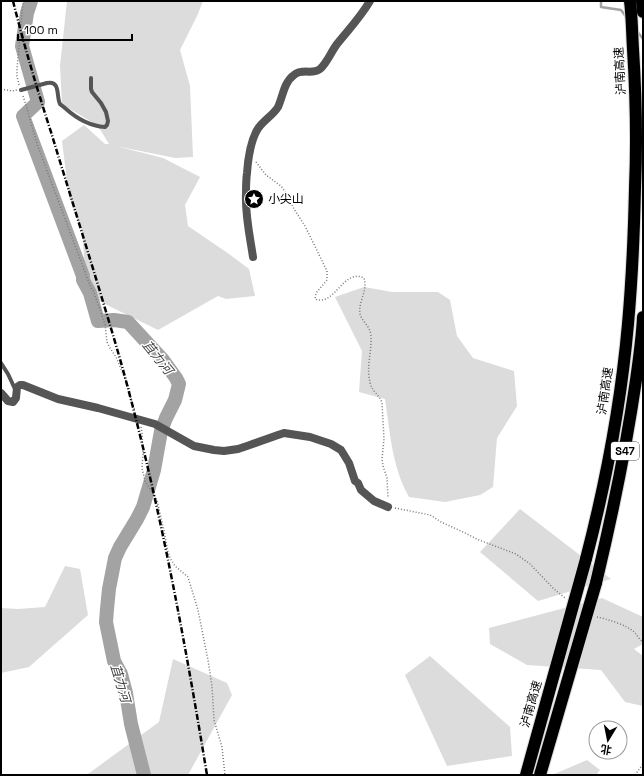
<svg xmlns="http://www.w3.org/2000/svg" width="644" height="776" font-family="'Space Grotesk','Noto Sans SC',sans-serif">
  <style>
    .green { fill: #dcdcdc }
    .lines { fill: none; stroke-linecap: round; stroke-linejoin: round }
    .stream { stroke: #a3a3a3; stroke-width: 2.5 }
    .river { stroke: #a3a3a3; stroke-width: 14 }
    .motorway-casing { stroke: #dbdbdb; stroke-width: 14 }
    .path { stroke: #777; stroke-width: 1.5; stroke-dasharray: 1 2; stroke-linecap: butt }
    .service { stroke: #555; stroke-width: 4 }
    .minor { stroke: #555; stroke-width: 8 }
    .motorway { stroke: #000; stroke-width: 12 }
    .rail { stroke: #000; stroke-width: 2.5; stroke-dasharray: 6 2 1 2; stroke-linecap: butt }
    .motorway-bridge-casing { stroke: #dbdbdb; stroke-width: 14; stroke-linecap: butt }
    .motorway-bridge { stroke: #000; stroke-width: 12 }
    .labels { text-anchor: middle; stroke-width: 3; stroke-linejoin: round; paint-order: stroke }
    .shield { fill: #fff; stroke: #4c4c4c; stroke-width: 1 }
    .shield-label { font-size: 11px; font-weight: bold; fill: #000 }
    .street-label { font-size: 12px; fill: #000; stroke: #fff }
    .poi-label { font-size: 12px; fill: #000; stroke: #fff; text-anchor: start }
    .water-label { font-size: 13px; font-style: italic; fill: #444; stroke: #fff }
  </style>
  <rect width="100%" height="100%" fill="#fff"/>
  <!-- green -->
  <g class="green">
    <path d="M67 1H203L197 16 180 50 190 86 193 157 175 158 116 146 163 158 200 177 185 205 188 226 229 254 249 269 255 296 226 299 218 296 158 330 113 308 87 294 82 231 69 197 62 141 84 125 105 144H109L98 126 62 104 60 66Z"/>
    <path d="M364 287 392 292H438L450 300 457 336 473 358 514 371 517 406 497 438 493 487 480 495 445 502 409 497C392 467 390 432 385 399L359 392 362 351 335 297Z"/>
    <path d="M520 509 611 579 538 601 480 552Z"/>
    <path d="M65 566 80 569 88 615 29 667 1 673V608L18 609 45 607Z"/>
    <path d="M602 598 643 617V644L634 649 643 656V706L625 702 601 670 527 665 490 644 489 628Z"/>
    <path d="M430 656 510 727 512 756 447 766 405 675Z"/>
    <path d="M173 659 227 683 232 695 188 775H88V774L159 722Z"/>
    <path d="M587 760 600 770 596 775H552Z"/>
  </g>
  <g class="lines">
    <!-- stream -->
    <g class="stream">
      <path d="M601 1V7L621 10 627 18"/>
      <path d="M637 31 643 39"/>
    </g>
    <!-- river -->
    <path class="river" d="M31 1 27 13 22 46 38 102 23 116 83 276V280L90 293 98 321 114 320 128 322 163 360 176 378 179 384 175 400 166 418 161 431 154 470 143 507 137 519 120 547 115 558 109 589 107 609 106 622 114 661 121 674 126 693 131 724 144 775"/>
    <defs>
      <g id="motorway">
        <path d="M642 1 643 12"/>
        <path d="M586 559C606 482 621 403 628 324 632 279 634 234 635 188 637 142 636 96 633 49 632 33 632 17 630 1"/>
        <path d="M596 583C612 516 626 449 636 380 639 359 642 338 643 317"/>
      </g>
    </defs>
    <!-- motorway casing -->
    <use href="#motorway" class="motorway-casing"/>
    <!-- path -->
    <g class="path">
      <path d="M19 85 17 76V69L23 1"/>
      <path d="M1 89 12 91 17 90"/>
      <path d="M23 96 26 105 37 144 91 288 93 290 105 324 107 342 110 348 116 357 129 388 130 396 135 411"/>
      <path d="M256 162 266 175 281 186 287 194 294 209 305 226 327 271V280L316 293 315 299C335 307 343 268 364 278 368 292 358 301 360 314 362 322 370 325 371 336 372 351 366 367 370 382 371 391 380 395 382 403L384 439 382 459 383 466 387 478 388 498"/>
      <path d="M141 427 142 432 143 452 142 468 145 481 157 500 164 531 168 552 170 558 175 566 188 577 198 610 208 660 212 686 214 720 222 747 225 775"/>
      <path d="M395 508 430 515 435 518 441 522 461 531 479 540 516 554 530 564 554 589 565 598"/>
      <path d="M597 617C607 619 627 625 634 632 637 635 639 639 643 642"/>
      <path d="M635 775 643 764"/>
    </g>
    <!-- service -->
    <g class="service">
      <path d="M21 90 47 83C61 80 56 97 60 104 62 106 64 107 65 108 76 118 90 126 105 127L107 125 108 121 106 112 101 103 92 92 91 89V78"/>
      <path d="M1 363 8 374 15 389"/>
    </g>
    <!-- minor -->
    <g class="minor">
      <path d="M253 257C250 237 245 215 246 194 246 187 246 180 247 173 248 159 250 144 256 132 261 121 272 117 278 107 283 96 284 82 294 75 302 68 313 75 320 69 327 63 331 52 337 44 349 29 360 18 370 1"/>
      <path d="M1 393 8 401 13 402 16 398 17 387 20 385H23L58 399 98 408 155 424 194 446 214 450 224 451 238 449 247 446 278 435 284 433 310 437 331 444 341 450 349 463 355 481 358 483 361 490 374 501 388 507"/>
    </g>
    <!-- motorway -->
    <use href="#motorway" class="motorway"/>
    <!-- rail -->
    <path class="rail" d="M13 1C24 45 37 89 51 132 74 208 98 283 120 359 158 495 184 635 207 775"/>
    <defs>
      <g id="motorway-bridge">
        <path d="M526 775 586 559"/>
        <path d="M540 775 596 583"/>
      </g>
    </defs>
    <!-- motorway-bridge casing -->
    <use href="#motorway-bridge" class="motorway-bridge-casing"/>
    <!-- motorway-bridge -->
    <use href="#motorway-bridge" class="motorway-bridge"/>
  </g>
  <!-- icons -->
  <defs>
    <symbol id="sight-disc" viewBox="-11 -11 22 22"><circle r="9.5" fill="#000" stroke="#fff"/><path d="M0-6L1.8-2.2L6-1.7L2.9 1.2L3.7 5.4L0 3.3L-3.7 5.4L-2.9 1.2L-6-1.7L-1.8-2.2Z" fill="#fff"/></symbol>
  </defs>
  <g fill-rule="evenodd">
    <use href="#sight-disc" x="243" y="188" width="22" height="22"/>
  </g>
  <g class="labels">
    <!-- shield labels -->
    <rect class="shield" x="611" y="442" width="28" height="18" rx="3"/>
    <g class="shield-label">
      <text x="625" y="455">S47</text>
    </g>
    <!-- street labels -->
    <g class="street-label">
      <text transform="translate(620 71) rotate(-93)" y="4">泸南高速</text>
      <text transform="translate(605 391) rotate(-82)" y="4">泸南高速</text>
      <text transform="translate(531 704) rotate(-74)" y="4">泸南高速</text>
    </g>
    <!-- poi labels -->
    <g class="poi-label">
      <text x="268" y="203">小尖山</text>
    </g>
    <!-- water labels -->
    <g class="water-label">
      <text transform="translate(158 357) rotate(51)" y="5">苴力河</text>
      <text transform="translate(121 683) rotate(73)" y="5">苴力河</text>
    </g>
  </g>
  <!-- border -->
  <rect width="644" height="776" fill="none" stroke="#000000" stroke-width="4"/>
  <!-- north arrow -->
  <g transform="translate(608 740) rotate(190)"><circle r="19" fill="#ffffff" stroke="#999999"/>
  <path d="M0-3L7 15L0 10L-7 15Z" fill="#000000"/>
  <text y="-6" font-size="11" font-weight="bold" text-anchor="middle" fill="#000000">北</text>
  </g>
  <!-- scale -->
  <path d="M18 34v6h114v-6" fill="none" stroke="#000000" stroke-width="2"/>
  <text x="24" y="34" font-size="12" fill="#000000" stroke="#ffffff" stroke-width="3" paint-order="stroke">100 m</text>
</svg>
